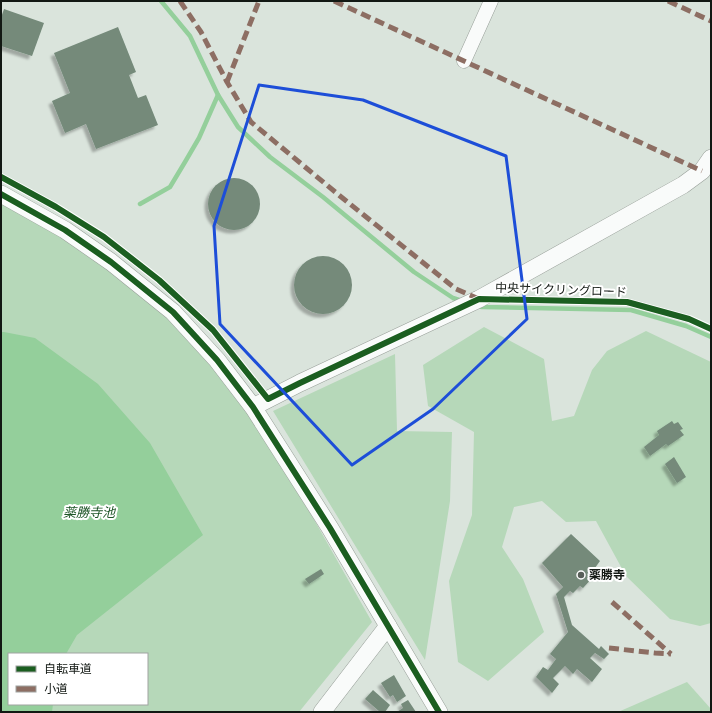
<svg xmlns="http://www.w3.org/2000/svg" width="712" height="713" font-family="'Nunito Sans','Noto Sans JP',sans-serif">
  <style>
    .green { fill: #b6d8b9; fill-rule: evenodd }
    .water { fill: #94cf9b }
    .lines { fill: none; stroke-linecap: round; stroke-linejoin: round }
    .stream { stroke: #94cf9b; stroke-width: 4.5 }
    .building { fill: #748a7a; filter: url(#shadow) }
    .minor-casing { stroke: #989f99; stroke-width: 15 }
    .tertiary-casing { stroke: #989f99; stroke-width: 18 }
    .minor { stroke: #f9fbfa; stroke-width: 14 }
    .tertiary { stroke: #f9fbfa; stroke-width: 17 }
    .quiet { stroke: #8d6e63; stroke-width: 5; stroke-dasharray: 10 5; stroke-linecap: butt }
    .cycleway-casing { stroke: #fff; stroke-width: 8 }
    .cycleway { stroke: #1b5e20; stroke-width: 6 }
    .marked { fill: none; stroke: #1d4ed8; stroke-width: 3; stroke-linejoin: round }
    .poi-dot { fill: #585f59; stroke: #fff; stroke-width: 1.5 }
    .labels { text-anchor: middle; stroke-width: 4; stroke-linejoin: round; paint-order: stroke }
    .street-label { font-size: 12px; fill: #121813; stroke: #fff }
    .poi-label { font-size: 12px; font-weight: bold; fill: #121813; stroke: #fff; text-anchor: start }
    .water-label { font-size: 13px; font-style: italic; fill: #1e5527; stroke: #fff }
  </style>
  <defs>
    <filter id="shadow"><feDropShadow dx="-3.5" dy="3.5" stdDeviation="1" flood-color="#0004"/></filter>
  </defs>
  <rect width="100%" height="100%" fill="#dae4dc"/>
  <!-- green -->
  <g class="green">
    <path d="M1 198 57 230 164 313 207 358 243 405 312 516 372 622 299 712H1ZM9 654H147V704H9Z"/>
    <path d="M484 327 544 359 552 421 574 416 592 370 607 351 646 331 711 362V623L700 626 670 619 626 576 596 521 566 522 542 501 514 507 502 547 523 579 544 632 488 681 458 662 449 581 472 515 474 432 428 406 423 365Z"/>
    <path d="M395 354 397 431 452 432 450 501 425 660 273 411Z"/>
    <path d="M687 682 711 709V712H618Z"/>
  </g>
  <!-- water -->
  <path class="water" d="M1 332H4L35 338 98 384 150 443 203 535 77 635 66 654H9V704H53L52 712H1Z"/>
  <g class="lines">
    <!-- stream -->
    <g class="stream">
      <path d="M161 1 190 36 218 95"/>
      <path d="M140 204 170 187 185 162 199 138 218 95 238 127 270 157 323 197 414 272 453 298 462 301"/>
      <path d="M477 306 482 307 631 310 686 326 711 337"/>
    </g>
  </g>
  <!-- building -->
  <g class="building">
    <path d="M4 9 44 23 32 56 1 46V18Z"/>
    <path d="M118 27 136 72 129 75 138 98 146 95 158 125 96 149 86 124 65 133 52 101 70 93 54 53Z"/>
    <circle cx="234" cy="204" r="26"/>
    <circle cx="323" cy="285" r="29"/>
    <path d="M672 421 674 424 678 422 683 429 680 430 684 435 668 446 666 444 650 456 644 447 659 435 657 431Z"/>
    <path d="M674 457 686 477 677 483 665 464Z"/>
    <path d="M571 534 600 561 592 572 595 575 583 588 580 586 573 593 570 591 564 597 572 625 599 649 601 646 609 654 604 659 595 653 590 658 602 669 592 682 577 669 573 674 565 666 553 678 559 684 552 693 536 677 543 667 548 670 556 659 550 654 568 632 556 594 563 587 542 563Z"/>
    <path d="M321 569 324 574 309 584 305 579Z"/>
    <path d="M394 675 406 696 397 702 393 695 390 697 381 683Z"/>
    <path d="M373 690 390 705 385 712H380L365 699Z"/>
    <path d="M408 700 416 712H397L403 708 401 704Z"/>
  </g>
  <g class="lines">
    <defs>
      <path id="minor" d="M464 61 491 1"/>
      <g id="tertiary">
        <path d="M1 194 65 230 111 262 173 312 217 360 253 407 330 528 439 712"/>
        <path d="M253 407 300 383 479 299 683 185 702 171 711 158"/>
        <path d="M322 712 388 626"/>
      </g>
    </defs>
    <!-- minor casing -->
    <use href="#minor" class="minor-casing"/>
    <!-- tertiary casing -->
    <use href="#tertiary" class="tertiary-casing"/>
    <!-- minor -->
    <use href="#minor" class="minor"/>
    <!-- tertiary -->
    <use href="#tertiary" class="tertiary"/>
    <!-- quiet -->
    <g class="quiet">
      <path d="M180 1 201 32 227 82 251 122 340 196 456 289 479 299"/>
      <path d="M334 1 702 171"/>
      <path d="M668 1 711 21"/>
      <path d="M227 82 259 1"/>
      <path d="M612 602 671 654"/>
      <path d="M609 648 655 653 671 654"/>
    </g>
    <defs>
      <g id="cycleway">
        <path d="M1 177 56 207 104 237 159 280 213 330 268 399 300 383 479 299 627 302 689 319 711 329"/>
        <path d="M1 194 65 230 111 262 173 312 217 360 253 407 330 528 439 712"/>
      </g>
    </defs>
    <!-- cycleway casing -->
    <use href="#cycleway" class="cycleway-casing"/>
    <!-- cycleway -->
    <use href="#cycleway" class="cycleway"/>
  </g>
  <!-- marked area -->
  <path class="marked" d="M259 85 363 100 506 156 527 319 433 409 352 465 220 324 214 226Z"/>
  <!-- markers -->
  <circle class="poi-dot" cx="581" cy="575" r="4"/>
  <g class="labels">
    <!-- street labels -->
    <g class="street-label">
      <text transform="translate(561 290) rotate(2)" y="4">中央サイクリングロード</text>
    </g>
    <!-- poi labels -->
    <g class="poi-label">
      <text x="589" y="579">薬勝寺</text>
    </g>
    <!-- water labels -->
    <g class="water-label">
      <text x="89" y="517">薬勝寺池</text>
    </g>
  </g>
  <!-- border -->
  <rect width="712" height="713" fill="none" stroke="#121813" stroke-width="4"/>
  <!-- legend -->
  <rect x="8" y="653" width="140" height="52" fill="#ffffff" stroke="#a0a3a1"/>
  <rect x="16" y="666" width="20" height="6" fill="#1b5e20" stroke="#a0a3a1"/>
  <text x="44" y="673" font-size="12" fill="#121813">自転車道</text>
  <rect x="16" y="686" width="20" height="6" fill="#8d6e63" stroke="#a0a3a1"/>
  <text x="44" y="693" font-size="12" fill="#121813">小道</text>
</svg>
